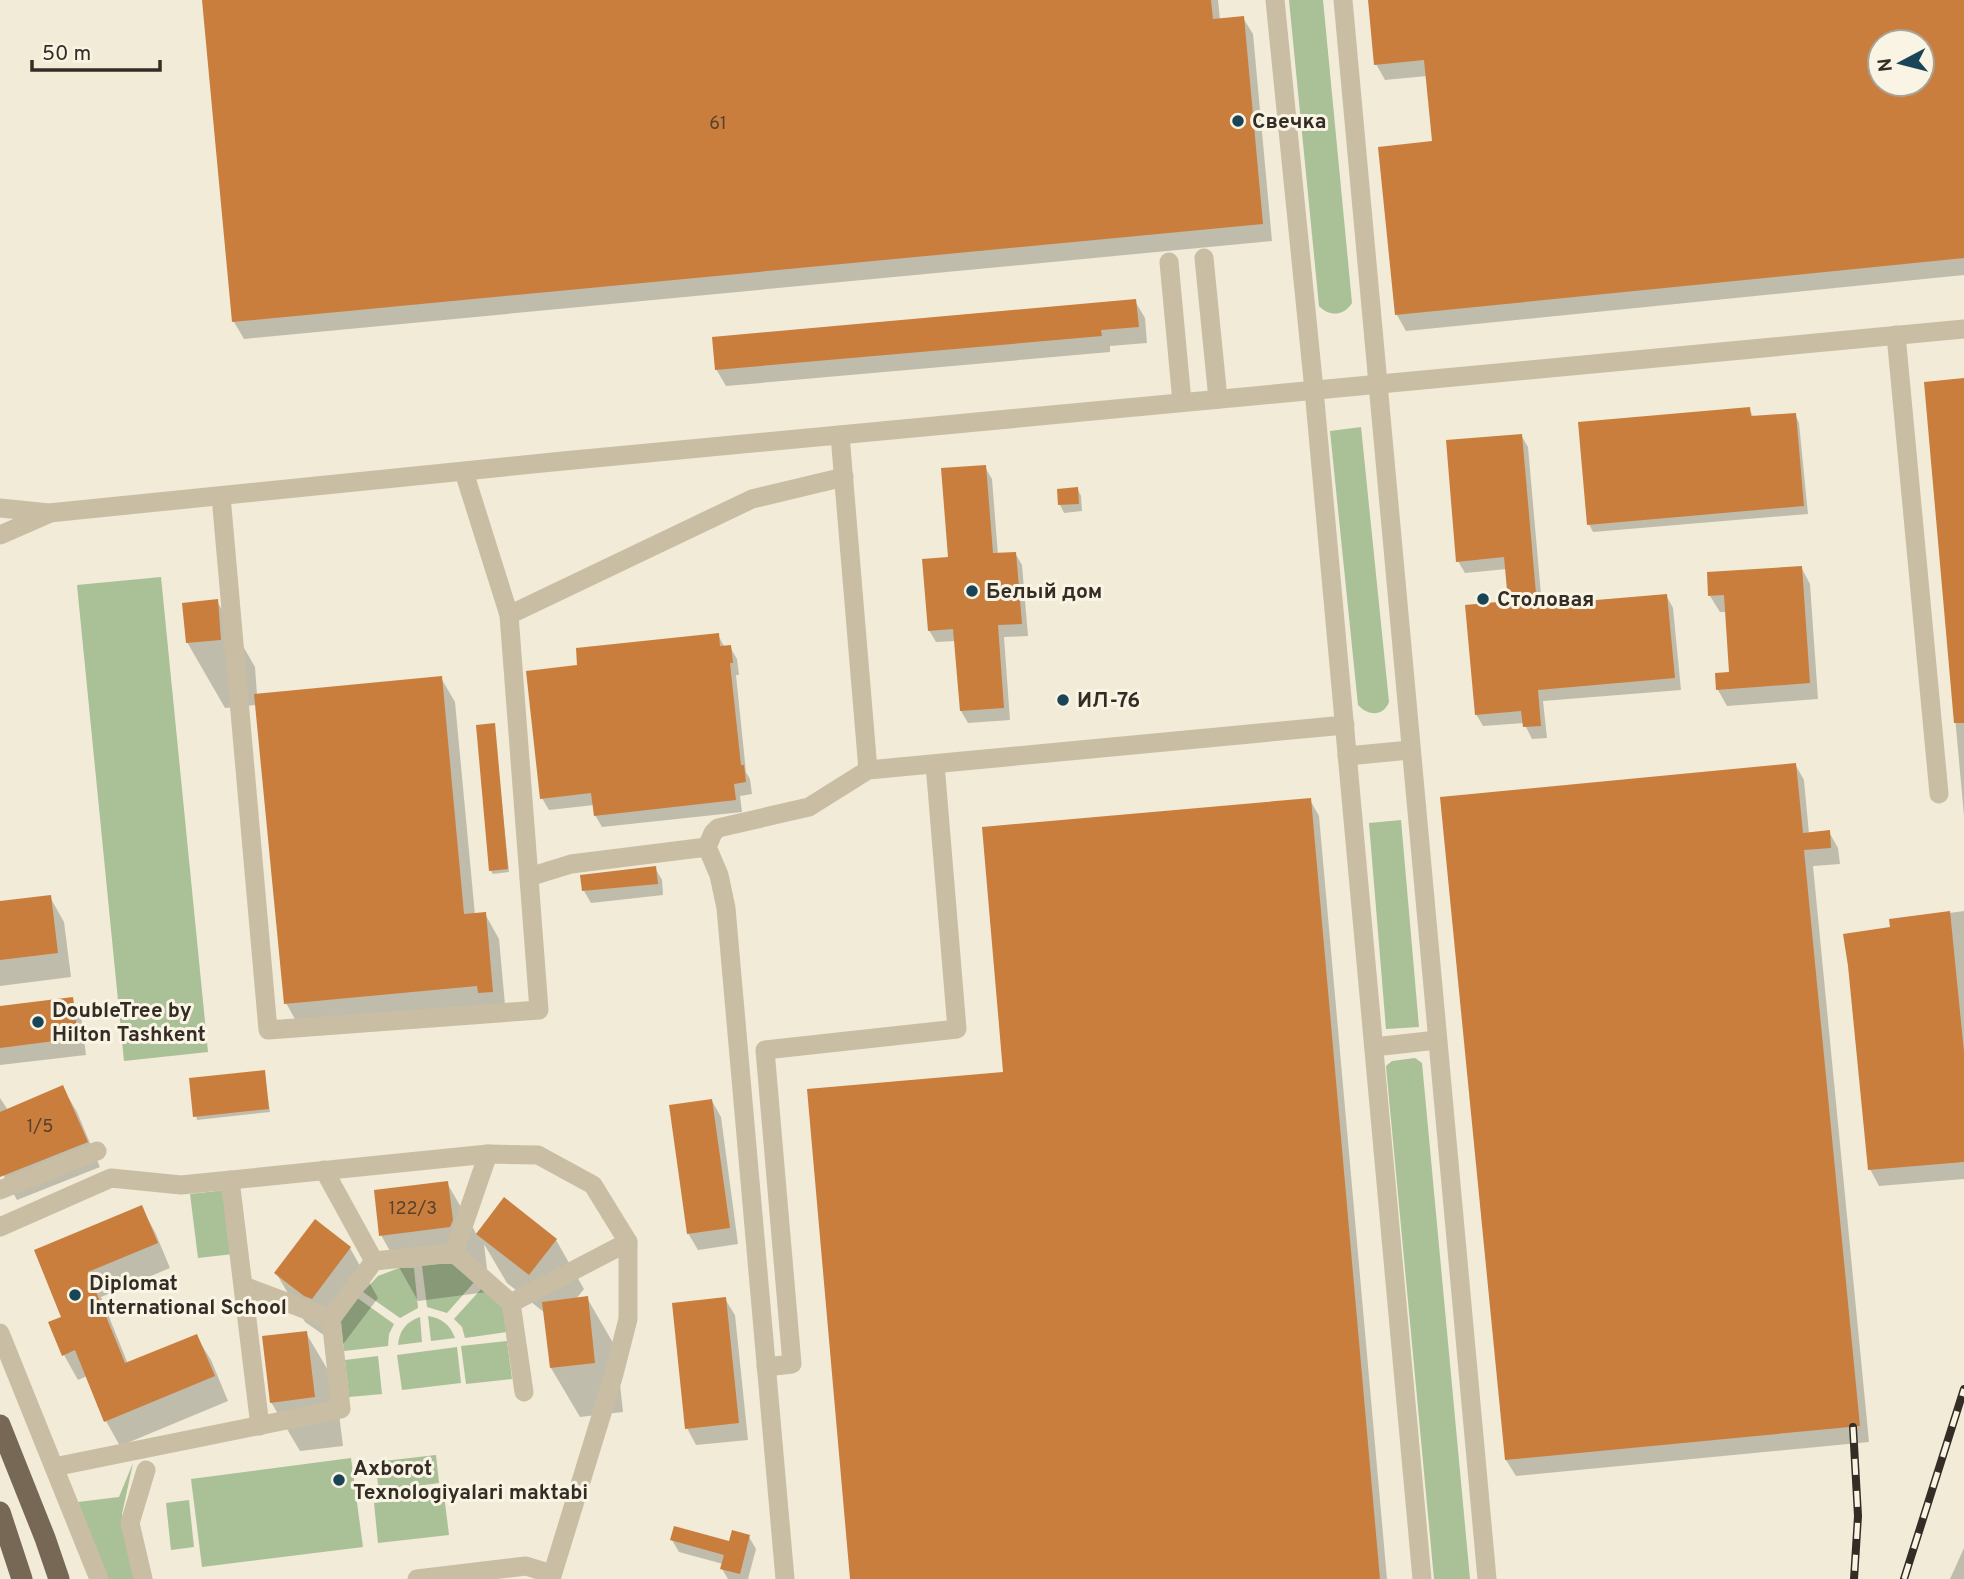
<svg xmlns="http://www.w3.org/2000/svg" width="1964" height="1579" font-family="Overpass,sans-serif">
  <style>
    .green { fill: #aac097 }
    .shadow { fill: #0003; fill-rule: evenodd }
    .building { fill: #c97e3e; fill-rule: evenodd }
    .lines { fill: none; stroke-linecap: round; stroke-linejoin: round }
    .minor { stroke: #c9bda3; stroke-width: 19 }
    .major { stroke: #776856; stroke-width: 21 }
    .rail-casing { stroke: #342d26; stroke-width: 8 }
    .rail { stroke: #f9f4e4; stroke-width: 5; stroke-dasharray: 16; stroke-linecap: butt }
    .poi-dot { fill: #1a4556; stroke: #f9f4e4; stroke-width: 2.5 }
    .labels { text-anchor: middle; stroke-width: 6; stroke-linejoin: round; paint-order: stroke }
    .number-label { font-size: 18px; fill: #59412c }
    .poi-label { font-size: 21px; font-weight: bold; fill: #342d26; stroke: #f9f4e4; text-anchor: start }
  </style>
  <rect width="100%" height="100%" fill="#f1ebd7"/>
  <!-- green -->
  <g class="green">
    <path d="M1289 0H1323L1352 303C1344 316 1329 317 1319 306Z"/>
    <path d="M1361 427 1389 702C1383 717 1368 716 1358 705L1330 431Z"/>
    <path d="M161 577 208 1052 124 1061 77 585Z"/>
    <path d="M1401 820 1419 1027 1386 1029 1369 823Z"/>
    <path d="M1415 1058 1422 1063 1470 1579H1434L1386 1066 1392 1061Z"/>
    <path d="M226 1190 233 1254 198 1258 190 1194Z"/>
    <path d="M438 1264H453L477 1279 447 1313 427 1307 422 1266Z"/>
    <path d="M399 1268H414L418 1308 400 1318 363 1292 378 1276Z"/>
    <path d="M483 1287 503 1304 507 1332 465 1338 462 1327 454 1319Z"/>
    <path d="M356 1297 394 1324 389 1334 388 1346 344 1351 341 1321Z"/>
    <path d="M428 1316C442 1318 450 1325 455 1338L431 1341Z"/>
    <path d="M420 1317 422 1342 398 1345C399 1331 406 1322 420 1317Z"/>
    <path d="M507 1341 512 1379 466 1384 461 1346Z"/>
    <path d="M457 1347 461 1383 402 1390 397 1355Z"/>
    <path d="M378 1356 382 1394 349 1397 345 1360Z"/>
    <path d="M436 1455 439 1483 379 1491 375 1462Z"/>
    <path d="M351 1458 363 1547 202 1567 191 1479Z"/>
    <path d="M133 1463 122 1514 134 1579H108L78 1502 119 1497Z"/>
    <path d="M444 1495 449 1535 378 1543 374 1503Z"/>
    <path d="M189 1500 194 1547 171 1550 166 1503Z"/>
  </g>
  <!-- shadow -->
  <g class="shadow">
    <path d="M203 0H1218L1220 20 1243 18 1253 34 1272 241 244 339 234 322Z"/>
    <path d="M1370 0H1964V275L1406 331 1397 315 1434 143 1427 76 1385 80 1376 64ZM1880 42H1922V84H1880Z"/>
    <path d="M1135 301 1145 318 1147 343 1110 346V352L726 386 716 369Z"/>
    <path d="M1964 380V816L1925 384Z"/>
    <path d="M1749 409 1754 418 1795 414 1799 423 1808 514 1593 532 1589 524Z"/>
    <path d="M1521 435 1528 447 1542 606 1666 595 1673 608 1681 690 1543 701 1547 738 1532 739 1524 723 1483 726 1476 714 1510 603 1507 569 1465 573 1458 561Z"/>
    <path d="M985 467 992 479 998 555 1015 553 1022 565 1028 636 1004 637 1010 720 968 723 961 711 956 641 936 642 929 630 950 558Z"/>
    <path d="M1077 488 1081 496 1082 511 1064 513 1060 505 1059 490Z"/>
    <path d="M1801 567 1810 584 1818 699 1727 706 1718 690 1731 674 1727 612H1720L1710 596Z"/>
    <path d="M217 601 255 667 257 695 441 678 455 702 475 915 485 914 499 939 506 1016 300 1028 286 1003 257 705 225 708 187 642Z"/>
    <path d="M718 635 725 648 730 647 737 659 739 675H736L746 772 750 779 752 794 740 796 742 812 602 827 595 815 594 805 549 810 542 798 579 667Z"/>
    <path d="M494 725 509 872 493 874 491 871Z"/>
    <path d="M1795 764 1804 780 1809 834 1829 832 1838 848 1840 864 1813 866 1869 1442 1516 1476 1506 1460 1442 799Z"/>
    <path d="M1310 800 1319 816 1387 1579H852L1005 1073Z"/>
    <path d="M655 868 662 880 663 895 591 903 584 891Z"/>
    <path d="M50 897 64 922 71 977 0 986V903Z"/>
    <path d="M1964 911V1179L1879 1186 1870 1169 1891 921Z"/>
    <path d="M72 999 81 1016 86 1055 0 1065V1008Z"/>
    <path d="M264 1072 270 1112 197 1120 191 1079Z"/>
    <path d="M62 1087 77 1112 100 1167 17 1200 0 1169V1098L8 1110Z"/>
    <path d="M712 1101 721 1117 738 1244 698 1250 688 1233Z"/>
    <path d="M447 1183 477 1235 505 1200 556 1240 584 1289 576 1299 587 1298 616 1348 623 1412 580 1417 551 1368 545 1313 507 1283 484 1244 489 1286 487 1292 418 1301 381 1235Z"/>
    <path d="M141 1207 155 1232 170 1268 101 1297 128 1364 196 1336 211 1360 228 1401 120 1446 106 1421 87 1376 78 1380 64 1355V1318L36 1251Z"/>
    <path d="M350 1248 378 1298 341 1347 305 1322 276 1273Z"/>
    <path d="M725 1299 735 1315 748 1440 696 1445 687 1428Z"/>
    <path d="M306 1333 335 1382 343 1446 300 1451 271 1402Z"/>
    <path d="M749 1537 756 1549 748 1579H728L722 1569 723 1564 679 1552 672 1540 731 1543Z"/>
    <path d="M1964 1548V1579H1950Z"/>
  </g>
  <!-- building -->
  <g class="building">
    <path d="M202 0H1211L1213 19 1244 16 1263 224 232 322Z"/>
    <path d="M1368 0H1964V258L1395 315 1378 147 1432 141 1424 60 1374 65ZM1880 42H1922V84H1880Z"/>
    <path d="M1136 299 1139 327 1101 330 1102 336 715 370 712 337Z"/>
    <path d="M1964 378V723H1954L1924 382Z"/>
    <path d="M1750 407 1751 416 1796 413 1804 506 1587 525 1578 422Z"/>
    <path d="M1522 434 1537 605 1667 594 1675 678 1538 690 1541 726 1523 727 1521 711 1475 715 1465 605 1508 601 1504 557 1456 562 1446 440Z"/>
    <path d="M986 465 993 553 1016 552 1022 624 998 625 1004 708 960 711 953 629 928 631 922 559 948 557 941 468Z"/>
    <path d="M1078 487 1079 504 1058 505 1057 489Z"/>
    <path d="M1802 566 1810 683 1716 690 1715 673 1729 672 1724 595 1708 596 1707 572Z"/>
    <path d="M218 599 221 640 186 643 182 603Z"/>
    <path d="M719 633 720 646 731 645 733 663H730L741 765H744L746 782 734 784 736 800 594 816 591 793 540 799 526 671 577 665 576 648Z"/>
    <path d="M442 676 464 914 486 912 493 992 478 993 477 986 284 1004 254 694Z"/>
    <path d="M495 723 508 869 489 871 476 725Z"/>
    <path d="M1796 763 1803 833 1830 830 1831 848 1804 850 1860 1426 1505 1460 1440 797Z"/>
    <path d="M1311 798 1380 1579H850L807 1089 1003 1072 982 827Z"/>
    <path d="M656 866 658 884 582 891 580 875Z"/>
    <path d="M51 895 58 953 0 960V901Z"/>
    <path d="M1950 911 1964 1052V1162L1868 1170 1848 966 1843 934 1890 927 1889 919Z"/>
    <path d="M73 997 78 1038 0 1048V1006Z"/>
    <path d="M265 1070 269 1109 193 1117 189 1078Z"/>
    <path d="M63 1085 88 1142 0 1177V1112Z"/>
    <path d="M712 1099 730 1228 687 1234 669 1105Z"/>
    <path d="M448 1181 453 1220 450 1227 379 1236 374 1190Z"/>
    <path d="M504 1197 557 1239 529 1275 476 1234Z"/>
    <path d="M142 1205 158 1243 88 1272 125 1363 197 1334 215 1376 104 1422 75 1350 62 1356 48 1322 61 1317 34 1250Z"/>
    <path d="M315 1219 351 1247 312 1299 304 1296 274 1273Z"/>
    <path d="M588 1296 595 1363 550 1368 542 1302Z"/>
    <path d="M726 1297 739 1423 685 1429 672 1303Z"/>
    <path d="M307 1331 315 1397 270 1403 262 1336Z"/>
    <path d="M674 1526 729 1541 732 1530 750 1535 740 1574 720 1569 724 1555 670 1540Z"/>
  </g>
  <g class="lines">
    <!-- minor -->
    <g class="minor">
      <path d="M1275 0 1314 390 1422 1579"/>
      <path d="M1343 0 1487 1579"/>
      <path d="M1204 258 1218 399"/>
      <path d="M1169 262 1182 402"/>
      <path d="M1896 335 1939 794"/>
      <path d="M840 435 868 770"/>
      <path d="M221 496 268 1030 539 1010 509 615 464 472"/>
      <path d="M0 508 49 513 563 461 1964 329"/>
      <path d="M0 535 48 514"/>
      <path d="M509 615 752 499 844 477"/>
      <path d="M1347 756 1410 750"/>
      <path d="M529 877 571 864 707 847"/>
      <path d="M1374 1047 1437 1040"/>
      <path d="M324 1170 374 1261"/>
      <path d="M230 1180 260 1426"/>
      <path d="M0 1190 97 1151"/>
      <path d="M0 1227 111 1178 181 1185 488 1154 538 1155 593 1185 628 1242V1319L614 1374 551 1579"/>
      <path d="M454 1253 488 1154"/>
      <path d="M244 1286 331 1319"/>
      <path d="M511 1303 628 1242"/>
      <path d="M0 1333 99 1579"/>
      <path d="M766 1367 792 1364 765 1050 957 1029 935 764"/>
      <path d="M54 1467 341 1409 331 1319 374 1261 454 1253 511 1303 524 1392"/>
      <path d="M143 1579 130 1523 146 1470"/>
      <path d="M417 1579 526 1566 552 1574"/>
      <path d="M785 1579 726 908 719 875 707 847 713 833 718 828 809 807 868 770 1345 725"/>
    </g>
    <!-- major -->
    <g class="major">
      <path d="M0 1425 45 1538 59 1579"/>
      <path d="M0 1512 22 1579"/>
    </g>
    <defs>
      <g id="rail">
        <path d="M1853 1427 1858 1516 1854 1579"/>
        <path d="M1904 1579 1964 1389"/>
      </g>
    </defs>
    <!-- rail casing -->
    <use href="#rail" class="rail-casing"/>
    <!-- rail -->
    <use href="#rail" class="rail"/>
  </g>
  <!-- markers -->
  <g class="poi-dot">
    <circle cx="1238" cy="121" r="7"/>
    <circle cx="972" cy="591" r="7"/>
    <circle cx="1483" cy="599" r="7"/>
    <circle cx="1063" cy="700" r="7"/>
    <circle cx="38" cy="1022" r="7"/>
    <circle cx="75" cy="1295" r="7"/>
    <circle cx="339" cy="1480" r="7"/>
  </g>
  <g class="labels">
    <!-- number labels -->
    <g class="number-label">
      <text x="718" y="129">61</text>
      <text x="40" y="1132">1/5</text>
      <text x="413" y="1214">122/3</text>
    </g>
    <!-- poi labels -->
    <g class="poi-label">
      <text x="1252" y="128">Свечка</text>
      <text x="986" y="598">Белый дом</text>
      <text x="1497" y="606">Столовая</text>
      <text x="1077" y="707">ИЛ-76</text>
      <text x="52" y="1017">DoubleTree by<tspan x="52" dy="24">Hilton Tashkent</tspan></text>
      <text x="89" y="1290">Diplomat<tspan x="89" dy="24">International School</tspan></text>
      <text x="353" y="1475">Axborot<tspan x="353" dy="24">Texnologiyalari maktabi</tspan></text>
    </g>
  </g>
  <!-- north arrow -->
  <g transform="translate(1901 63) rotate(263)"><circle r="33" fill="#f9f4e4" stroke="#aaa498" stroke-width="2"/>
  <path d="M0-5L12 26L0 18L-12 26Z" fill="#1a4556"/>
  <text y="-10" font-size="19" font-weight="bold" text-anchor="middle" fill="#342d26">N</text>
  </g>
  <!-- scale -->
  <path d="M32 60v10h128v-10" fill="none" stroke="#342d26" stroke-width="3.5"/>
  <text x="42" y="60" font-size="21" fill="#342d26" stroke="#f9f4e4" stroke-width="5" paint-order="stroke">50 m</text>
</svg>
